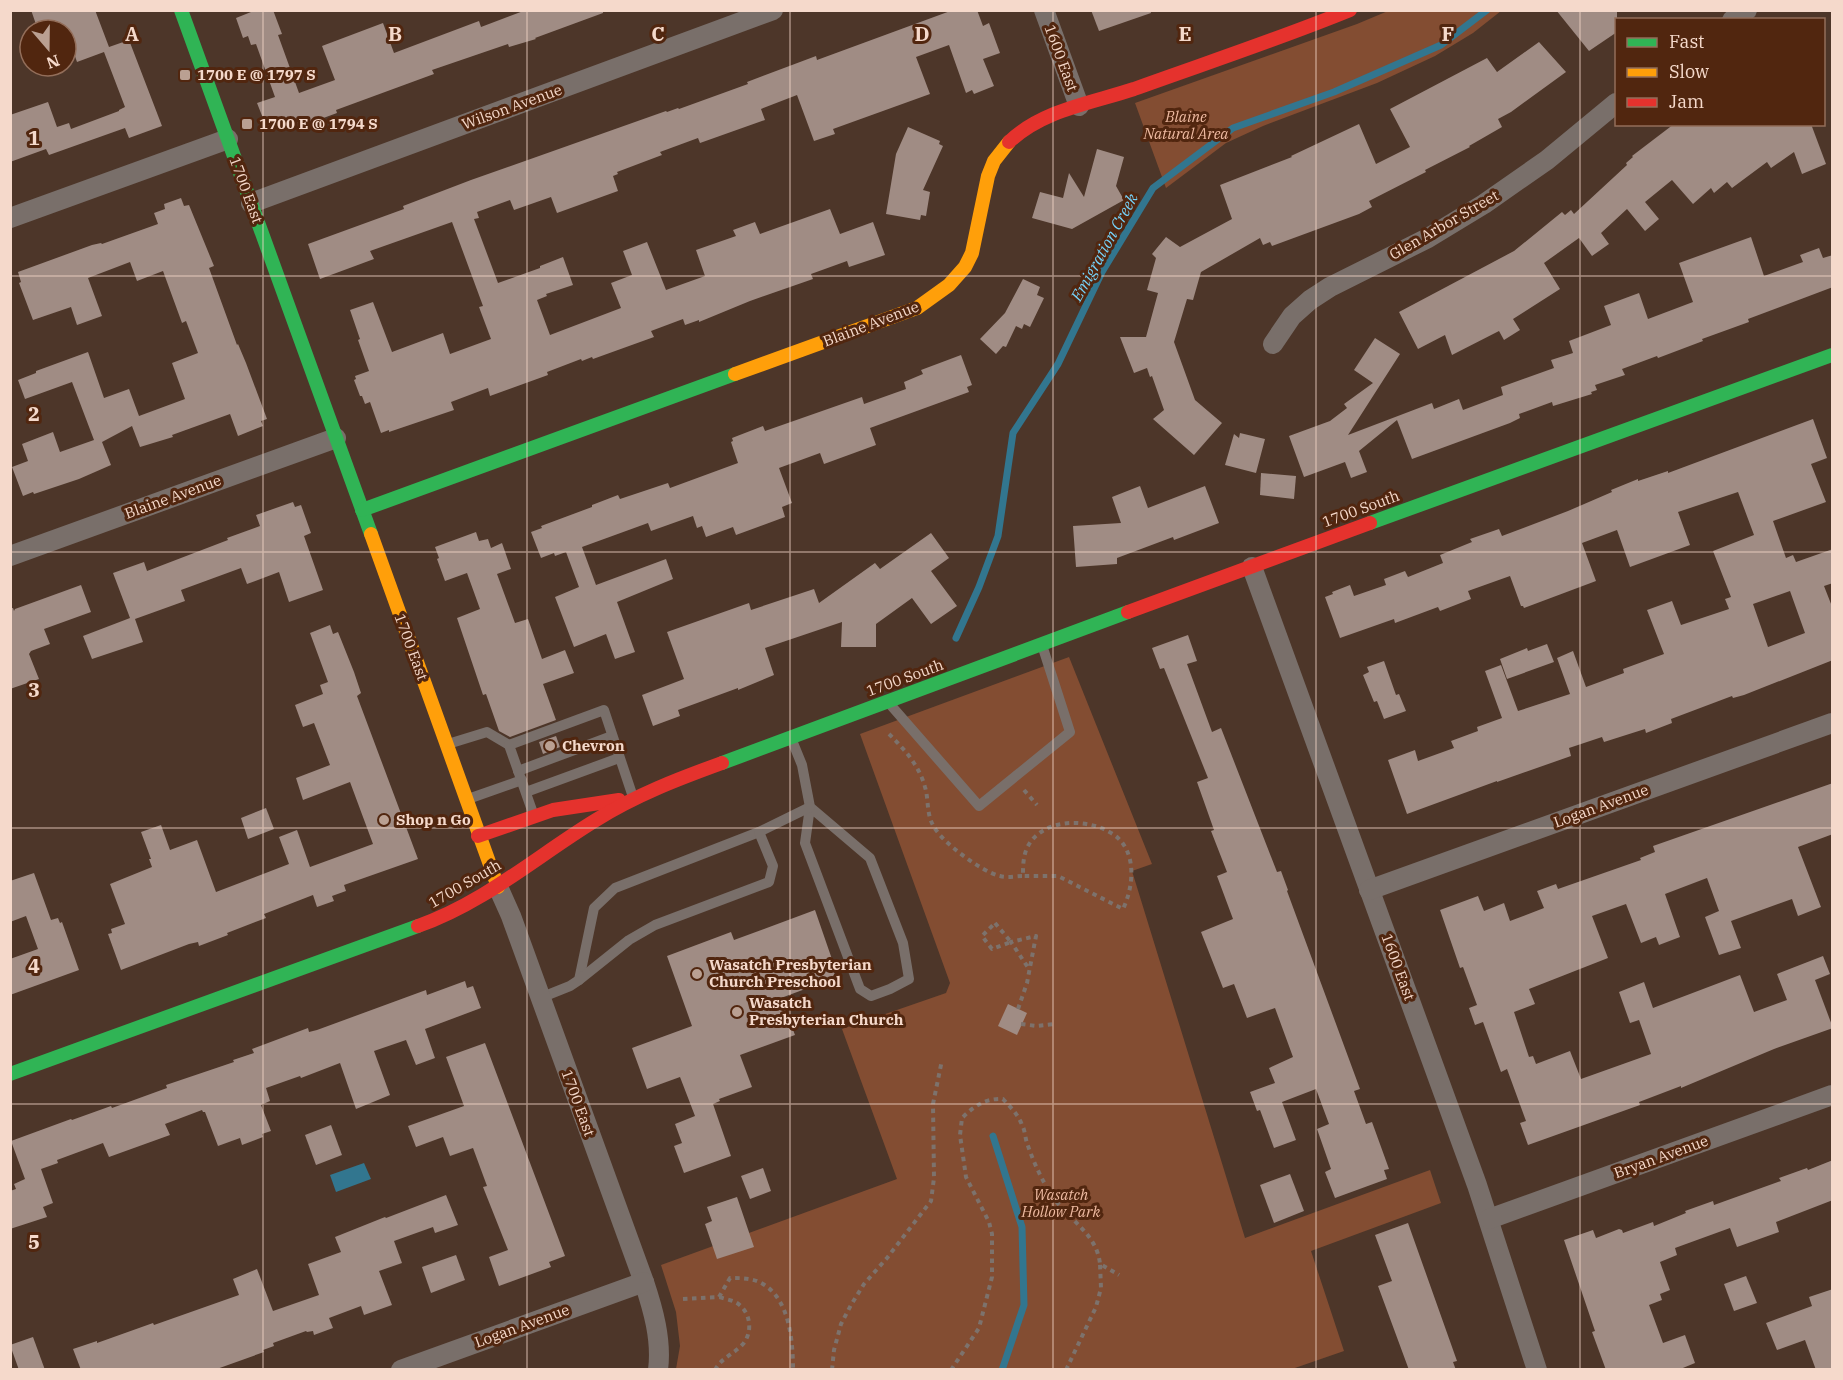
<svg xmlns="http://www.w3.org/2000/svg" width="1843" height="1380" font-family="'IBM Plex Serif',serif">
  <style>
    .green { fill: #834d32 }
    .water { fill: #32768f }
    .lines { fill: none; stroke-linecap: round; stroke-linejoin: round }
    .stream { stroke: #32768f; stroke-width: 7 }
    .building { fill: #a08c84; fill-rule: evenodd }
    .path { stroke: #7d726c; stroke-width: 4; stroke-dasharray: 4.5 4.5; stroke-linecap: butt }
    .lane { stroke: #796f6a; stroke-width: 10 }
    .street { stroke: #796f6a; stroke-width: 20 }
    .fast { stroke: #30b455; stroke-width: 14 }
    .slow { stroke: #ff9f0a; stroke-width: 14 }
    .jam { stroke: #e5322d; stroke-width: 14 }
    .grid { fill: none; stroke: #f5d9cb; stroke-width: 1.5; stroke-opacity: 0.55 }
    .poi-dot { fill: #baa092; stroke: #51260f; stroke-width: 2 }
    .labels { text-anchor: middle; stroke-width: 6; stroke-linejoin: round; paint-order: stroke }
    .street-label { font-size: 15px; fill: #f5d9cb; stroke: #51260f }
    .poi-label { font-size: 15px; font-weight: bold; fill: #f5d9cb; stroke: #51260f; text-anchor: start }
    .park-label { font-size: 15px; font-style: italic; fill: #eebaa1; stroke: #51260f }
    .water-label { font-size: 16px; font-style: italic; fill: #76d3fa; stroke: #51260f }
    .grid-label { font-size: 20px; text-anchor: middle; font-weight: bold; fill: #f5d9cb; stroke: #51260f; stroke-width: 6; stroke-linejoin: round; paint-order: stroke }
  </style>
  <rect width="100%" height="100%" fill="#4d3629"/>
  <!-- green -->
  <g class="green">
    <path d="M1388 11H1501L1473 33 1435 56 1377 83 1263 126 1226 143 1166 188 1135 103 1357 24Z"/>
    <path d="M1069 657 1152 864 1132 871 1245 1238 1430 1170 1441 1203 1311 1251 1344 1351 1292 1369H676L680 1346 676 1312 661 1265 897 1179 842 1029 946 993 950 983 860 734Z"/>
  </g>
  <!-- water -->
  <path class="water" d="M364 1163 371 1179 336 1192 330 1175Z"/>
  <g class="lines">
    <!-- stream -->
    <g class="stream">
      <path d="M956 638 979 587 998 536 1013 433 1058 364 1102 272 1153 188 1233 128 1334 92 1441 45 1487 10"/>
      <path d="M993 1136 1022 1227 1024 1305 1002 1370"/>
    </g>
  </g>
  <!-- building -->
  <g class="building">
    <path d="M31 10H95L109 47 129 40 162 126 129 138 125 128 49 155 46 149 10 162V115L48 102 57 127 69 123 71 129 119 111V110L125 107 104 52 77 62 66 30H38Z"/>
    <path d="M256 10H273L282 34 278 35 299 93 335 80 322 46 383 23 394 53 479 21 481 27 526 10H603V13L535 38 536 39 509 47 508 44 432 70 434 74 336 110 337 113 288 131 287 127 283 129 282 126 268 131 257 103 275 97 256 44 251 45 248 36 243 38 236 18Z"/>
    <path d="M953 10H977L983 26 989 23 1000 53 983 59 994 86 974 94 972 90 966 93 949 45 916 57 930 94 833 129 835 134 814 141 797 95 761 109 765 120 700 143 698 138 660 152 662 155 617 172 618 174 613 176 618 191 557 213 551 197 514 210 510 200 477 212 479 218 474 219 498 283 540 268V266L563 257 573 285 546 294 547 296 537 300 550 335 621 308 611 283 632 275 623 251 647 242 666 290 705 276 696 250 736 236 733 230 755 222 760 234 830 209 840 234 873 222 885 255 849 267 847 261 811 274 813 279 750 301 699 322V320L685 325 683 319 651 331 654 337 593 359 592 357 582 361 581 359 547 372 548 375 490 396 488 388 451 402 454 410 389 432V430L381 433 370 402 365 404 362 396H360L354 380 356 379 355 376 369 371 358 340 360 339 350 310 373 302 392 352 443 333 450 354 491 339 479 307 483 306 452 222 370 251 374 259 320 279 308 244 404 209 403 206 471 180 666 111 667 112 678 108 679 109 748 84 747 82 816 56 817 60Z"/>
    <path d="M1091 10H1150L1151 13 1099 31Z"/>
    <path d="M1556 10H1617V32L1589 51Z"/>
    <path d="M1539 42 1566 72 1511 112 1498 119 1502 127 1469 146 1470 147 1425 170 1426 172 1418 176 1369 201 1372 207 1359 214 1272 246 1270 242 1263 245 1260 238 1201 272 1193 300 1187 299 1174 342 1195 400 1222 423 1194 455 1153 419 1164 410 1152 376 1150 377 1147 368 1134 373 1120 337H1146L1158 293 1147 290 1156 258 1152 254 1166 237 1180 247 1232 219 1220 185 1292 157 1291 156 1359 124 1376 164 1410 147 1390 109 1487 58 1497 72Z"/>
    <path d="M1674 124H1811L1826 164 1802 174 1794 152 1771 168 1767 162 1732 188 1727 182 1714 193 1711 188 1693 204 1672 180 1645 202 1659 219 1645 231 1627 209 1601 233 1609 244 1592 256 1579 238 1544 263 1560 289 1513 319 1520 330 1504 340 1499 331 1452 355 1445 335 1418 349 1399 312 1514 251 1562 212 1565 215 1571 210 1574 214 1627 165 1626 163 1633 157 1632 156Z"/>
    <path d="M908 127 940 141 939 144 943 146 923 190 930 192 926 216 921 215 920 220 886 214 896 154Z"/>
    <path d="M1097 149 1124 157 1116 186 1124 200 1072 229 1032 218 1040 192 1063 198 1069 173 1084 197Z"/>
    <path d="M181 198 184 206 189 205 214 266 209 268 237 345 238 344 246 363 267 419 261 421 263 426 238 436 230 414 172 435 173 437 140 447 132 426 102 442 111 465 79 479 34 494 33 492 23 496 12 467 28 461 22 444 53 432 60 452 94 440 72 382 25 399 18 380 36 373V371L88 352 104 398 129 389 139 416 185 399 172 363 198 353 186 321 182 323 163 271 137 281 130 262 88 278 102 316 77 325 71 307 33 320 19 283 21 282 18 272 92 245 101 243 102 244 158 224 154 213 165 209 164 204Z"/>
    <path d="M1751 237 1764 276 1803 262 1800 255 1819 248 1823 258 1833 255V287L1748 319 1749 322 1702 339 1703 341 1658 358 1657 356 1622 369 1625 375 1595 385 1597 390 1591 392 1592 394 1553 406 1552 402 1519 414 1520 418 1510 423 1412 459 1397 420 1359 451 1367 472 1351 478 1345 462 1304 477 1289 436 1330 421 1347 408 1344 404 1373 383 1354 370 1375 338 1400 354 1348 435 1432 403 1434 409 1459 399 1463 410 1503 395 1501 387 1554 368 1551 360 1573 353 1569 341 1611 325 1604 306 1639 293 1648 319 1693 302 1679 263Z"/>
    <path d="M1023 279 1040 287 1037 295 1044 298 1030 327 1024 324 1022 329 1016 326 1006 347 1003 346 996 354 980 339 1005 313Z"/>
    <path d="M961 355 972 385 967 387 969 392 870 428 876 445 824 464 820 453 779 468 792 503 782 507 785 517 736 535 733 527 706 537 702 526 697 528 693 516 651 531 648 523 582 547 596 585 666 559 673 579 617 602 635 652 615 659 606 634 574 647 555 597 579 587 566 552 555 556 554 553 541 558 531 532 542 528 541 526 592 507V505L618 495 620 499 668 483 670 488 738 463 731 442 733 441 732 438 763 426 765 431 862 397 864 404 906 389 904 382 923 374 921 370Z"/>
    <path d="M1813 419 1827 458 1811 464 1826 502 1773 521 1786 558 1793 555 1796 562 1833 549V583L1824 586 1833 609V660L1744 695 1733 698 1732 696 1671 719 1672 723 1646 733 1645 729 1604 742 1602 737 1569 748 1571 756 1497 782V781L1407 814 1388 760 1415 750 1418 761 1454 748 1451 741 1478 731 1477 727 1502 718 1485 671 1501 665 1518 711 1570 694 1557 658 1573 651 1586 687 1624 673 1623 669 1664 654 1647 610 1672 601 1681 625 1729 609 1725 599 1731 597 1713 551 1754 535 1738 492 1678 512 1690 545 1630 567 1617 530 1582 543 1596 581 1524 608 1523 606H1521L1510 576 1468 591 1471 599 1440 611 1438 607 1395 623 1394 619 1340 638 1325 597 1333 594 1332 592 1350 585 1354 596 1386 585 1384 579 1405 571 1408 577 1443 563 1440 555 1472 542 1470 539 1499 529 1502 536 1568 511 1612 492 1611 490 1638 479V481L1668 471V473ZM1790 591 1805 633 1768 647 1753 604Z"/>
    <path d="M1240 433 1265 439 1256 473 1225 465 1234 434 1239 438Z"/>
    <path d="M1261 473 1296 476 1294 499 1260 495Z"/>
    <path d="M1140 486 1148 508 1205 486 1219 523 1174 540 1173 537 1117 558V564L1076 567 1073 526 1121 523 1112 497Z"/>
    <path d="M293 502 295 507 301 505 311 533 304 536 323 590 289 602 279 572 247 584 241 568 181 590 185 601 135 619 143 642 92 659 83 636 130 618 113 573 144 562 147 571 228 540 227 538 260 526 256 515Z"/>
    <path d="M476 532 479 541 488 539 491 548 502 543 511 569 497 574 515 623 528 619 542 659 565 650 574 673 543 684 556 720 510 737 499 731 486 694 483 695 457 618 480 609 467 573 445 581 437 559 439 558 435 547Z"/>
    <path d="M931 533 949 558 931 571 957 606 931 624 912 598 876 624V647H841L842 622 765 648 774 675 738 690V688L678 710 680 716 653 726 642 695 684 679 667 632 749 603 751 610 814 589 819 603 875 563 880 569Z"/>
    <path d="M81 585 91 612 44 629 50 644 31 651 29 654 39 679 10 689V608H13L14 611 15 609Z"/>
    <path d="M330 625 333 634 338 632 354 672 361 693 357 696 418 859 344 885 346 891 332 896 334 901 317 907 313 895 264 914 266 918 227 933 228 935 199 946 198 942 189 944 121 970 108 934 112 933 111 929 125 924 110 884 152 867 149 859H151L141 832 161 825 170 850 197 840 216 892 289 864 279 837 297 830 310 867 373 844 350 782 303 800 296 778 330 765 314 723 303 727 295 705 323 694 320 685 328 682 310 633Z"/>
    <path d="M1188 635 1197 661 1187 664 1212 732 1221 728 1277 872 1281 871 1288 890 1287 891 1360 1089 1354 1091 1366 1124 1372 1122 1389 1169 1384 1170 1387 1179 1335 1198 1325 1172 1331 1169 1317 1129 1329 1124 1316 1089 1282 1102 1296 1140 1274 1148 1260 1110 1257 1111 1250 1092 1275 1083 1269 1068 1293 1057 1275 1008 1247 1018 1234 984 1223 988 1201 932 1233 919 1217 876 1227 872 1211 831 1214 830 1197 782 1208 778 1164 668 1160 669 1152 648Z"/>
    <path d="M1547 644 1554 662 1507 679 1500 659 1527 648 1528 651Z"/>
    <path d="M1384 661 1396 695 1399 694 1406 711 1384 719 1377 701 1374 702 1363 675 1369 672 1367 667Z"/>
    <path d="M556 736 560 747 543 754 539 742Z"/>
    <path d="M1833 783V834L1798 847 1821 907 1798 916 1792 899 1731 921 1741 948 1719 955 1705 917 1719 911 1707 878 1665 894 1680 937 1659 945 1656 937 1641 943 1626 904 1592 916 1608 958 1529 989 1535 1004 1514 1012 1529 1057 1533 1056 1536 1064 1570 1051 1581 1079 1651 1054 1639 1020 1630 1023 1619 992 1644 982 1653 1008 1740 975 1754 1012 1787 1000 1777 974 1823 956 1830 974 1815 980 1833 1028 1774 1049 1681 1088V1086L1639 1102 1640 1105 1528 1145 1520 1123 1526 1121 1507 1069 1501 1072 1483 1022 1475 1025 1469 1008 1477 1005 1463 967 1460 968 1440 910 1478 896 1484 911 1504 903 1510 921 1544 908 1537 891 1556 884 1558 889 1641 860 1640 858 1655 852 1653 846Z"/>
    <path d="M266 808 274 829 248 839 241 818Z"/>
    <path d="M34 873 51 920 58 918 60 923 62 922 79 970 10 995V959L38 949 26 916 10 922V881Z"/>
    <path d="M815 910 834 965 832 966 835 975 816 983V985L781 998 795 1035 740 1055 752 1087 719 1099 720 1101 713 1104 731 1156 684 1173 674 1146 682 1143 675 1124 695 1116 680 1077 647 1089 632 1048 692 1026 667 956 731 932 734 940Z"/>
    <path d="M465 981 467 988 473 986 481 1008 425 1029 435 1058 416 1065 406 1040 374 1051 390 1095 356 1109 340 1063 301 1078 300 1076 266 1088 270 1101 261 1105 271 1131 262 1134 263 1137 242 1145 240 1138 218 1146 205 1112H203L202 1110 165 1124 170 1135 109 1157 103 1143 57 1160 58 1163 41 1169 53 1203 43 1207 47 1217 10 1229V1191L16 1189 14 1184 25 1179 11 1141 71 1119 72 1120 111 1106 112 1108 167 1088 166 1085 234 1062 233 1060 254 1053 252 1049 308 1028 309 1032 317 1030 426 990 427 995Z"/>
    <path d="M1008 1004 1027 1013 1017 1035 998 1026Z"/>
    <path d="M485 1043 565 1256 549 1262 551 1267 499 1286 489 1257 508 1250 483 1187 487 1186 473 1148 450 1156 443 1137 416 1147 408 1126 464 1106 446 1057Z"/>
    <path d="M331 1125 342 1155 316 1165 305 1135Z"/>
    <path d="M1833 1160V1200L1776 1222 1779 1232 1737 1247 1730 1228 1675 1248 1677 1255 1660 1262 1670 1290 1660 1294 1662 1300 1649 1305 1663 1343 1685 1335 1695 1363 1678 1370H1606L1592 1332 1595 1331 1564 1240 1593 1230 1596 1238 1619 1229 1622 1230 1623 1233 1653 1222 1654 1226 1686 1213 1685 1211 1713 1201 1714 1205 1781 1181 1779 1178 1807 1168 1808 1170Z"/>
    <path d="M763 1168 771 1191 750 1199 741 1176Z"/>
    <path d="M1290 1174 1304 1211 1274 1223 1260 1185Z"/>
    <path d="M446 1195 458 1225 435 1233 433 1227 394 1241 402 1263 379 1271 392 1305 364 1315 361 1306 329 1318 333 1328 314 1335 313 1331 307 1332 306 1331 273 1343 274 1346 263 1350 264 1352 214 1370H81L73 1349 97 1341V1343L153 1323 154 1325 239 1295 233 1279 257 1269 273 1311 319 1295 308 1264 341 1252 335 1237 385 1217 386 1218Z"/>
    <path d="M737 1197 754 1247 717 1259 705 1224 712 1221 707 1207Z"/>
    <path d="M1408 1223 1457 1361 1453 1362 1456 1370H1409L1378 1286 1392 1281 1375 1235Z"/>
    <path d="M456 1255 465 1280 431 1293 422 1267Z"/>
    <path d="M1746 1276 1757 1303 1734 1311 1724 1284Z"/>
    <path d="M1833 1289V1370H1816L1805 1340 1777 1350 1766 1323 1812 1306 1809 1297Z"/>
    <path d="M33 1337 45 1370H19L10 1345Z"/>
  </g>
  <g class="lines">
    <!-- path -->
    <g class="path">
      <path d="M889 734C904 749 919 765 925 787 929 800 926 814 934 827 943 843 982 872 1000 876 1007 878 1016 876 1023 876 1023 867 1023 857 1027 848 1042 816 1094 817 1118 838 1137 856 1133 888 1123 909L1058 876H1023"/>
      <path d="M1024 790 1037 805"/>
      <path d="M995 923 1011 942 992 949 982 936Z"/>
      <path d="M1018 1009 1027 983 1036 936 1011 942 1029 969"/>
      <path d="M1021 1024 1037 1026 1054 1024"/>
      <path d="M683 1299 719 1297 730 1278C742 1278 753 1278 763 1284 790 1300 793 1342 793 1370"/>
      <path d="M715 1370C721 1358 734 1354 743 1344 753 1332 751 1312 737 1303 732 1300 725 1299 719 1297"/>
      <path d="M832 1370 834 1350 841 1324 851 1305 864 1284 887 1258 931 1201 934 1178 933 1104 942 1060"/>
      <path d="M951 1370 979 1328 992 1277V1234L989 1222 966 1177 960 1135 962 1118C974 1106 986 1098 1003 1099 1010 1107 1018 1114 1022 1125 1025 1130 1025 1137 1027 1143 1033 1161 1042 1181 1053 1197 1070 1221 1097 1234 1100 1264L1119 1275"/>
      <path d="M1066 1370 1096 1307 1101 1288 1100 1264"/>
    </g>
    <!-- lane -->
    <g class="lane">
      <path d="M888 702 979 806 1070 732 1042 645"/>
      <path d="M791 738 802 765 810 807 805 843 860 989 871 996 890 989 909 979 903 943 870 858 810 807"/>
      <path d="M448 744 487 732 509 745"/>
      <path d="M518 771 612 736"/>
      <path d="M526 792 619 758"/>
      <path d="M468 799 522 780"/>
      <path d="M534 816 509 745 604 710 633 797"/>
      <path d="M579 980 594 908 615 888 759 832 810 807"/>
      <path d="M540 998 570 986 579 980 629 940 655 925 769 882 773 866 759 832"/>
    </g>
    <!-- street -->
    <g class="street">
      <path d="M1044 10 1079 106"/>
      <path d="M1732 20 1747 10"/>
      <path d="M251 203 773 10"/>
      <path d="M10 218 228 139"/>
      <path d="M1273 344 1292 316 1310 300 1330 287 1428 238 1484 204 1547 160 1616 103"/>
      <path d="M10 556 336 438"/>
      <path d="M1252 567 1477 1185 1537 1370"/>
      <path d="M498 887 511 916 644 1282C653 1309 662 1340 658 1370"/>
      <path d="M1369 890 1832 723"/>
      <path d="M1489 1219 1832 1095"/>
      <path d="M401 1370 644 1282"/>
    </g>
    <!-- fast -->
    <g class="fast">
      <path d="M181 10 371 534"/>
      <path d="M362 510 735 374"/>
      <path d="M1370 523 1832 355"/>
      <path d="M722 763 1128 612"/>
      <path d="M10 1074 418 926"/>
    </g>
    <!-- slow -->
    <g class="slow">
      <path d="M735 374 917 308 949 285 965 267 972 253 988 176 994 161 1009 142"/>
      <path d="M371 534 498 887"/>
    </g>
    <!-- jam -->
    <g class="jam">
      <path d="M1009 142C1042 110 1092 103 1134 89 1206 63 1279 39 1350 10"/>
      <path d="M1128 612 1370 523"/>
      <path d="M478 836 553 810 619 800"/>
      <path d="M418 926C484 903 537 856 596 820 636 795 678 779 722 763"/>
    </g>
  </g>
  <!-- grid -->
  <path class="grid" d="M263 10V1370M527 10V1370M790 10V1370M1053 10V1370M1316 10V1370M1580 10V1370M10 276H1832M10 552H1832M10 828H1832M10 1104H1832"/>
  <!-- markers -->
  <g class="poi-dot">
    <rect x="179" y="69" width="12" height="12" rx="3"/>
    <rect x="241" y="118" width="12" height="12" rx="3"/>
    <circle cx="550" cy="746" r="6"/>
    <circle cx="384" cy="820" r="6"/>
    <circle cx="697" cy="974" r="6"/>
    <circle cx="737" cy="1012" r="6"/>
  </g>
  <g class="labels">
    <!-- street labels -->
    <g class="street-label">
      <text transform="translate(1061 58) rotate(70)" y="5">1600 East</text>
      <text transform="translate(512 107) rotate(-20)" y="5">Wilson Avenue</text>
      <text transform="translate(246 190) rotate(70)" y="5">1700 East</text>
      <text transform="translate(1444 225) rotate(-30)" y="5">Glen Arbor Street</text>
      <text transform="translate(871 324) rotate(-21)" y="5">Blaine Avenue</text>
      <text transform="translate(173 497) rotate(-20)" y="5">Blaine Avenue</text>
      <text transform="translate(1361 509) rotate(-20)" y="5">1700 South</text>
      <text transform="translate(411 647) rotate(70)" y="5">1700 East</text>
      <text transform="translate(905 678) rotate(-20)" y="5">1700 South</text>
      <text transform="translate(1601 806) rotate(-20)" y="5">Logan Avenue</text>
      <text transform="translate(465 884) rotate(-30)" y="5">1700 South</text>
      <text transform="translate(1398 967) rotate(70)" y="5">1600 East</text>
      <text transform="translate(578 1103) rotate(70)" y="5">1700 East</text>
      <text transform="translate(1661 1157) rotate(-20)" y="5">Bryan Avenue</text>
      <text transform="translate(522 1326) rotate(-20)" y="5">Logan Avenue</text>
    </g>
    <!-- poi labels -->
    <g class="poi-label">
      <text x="197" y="80">1700 E @ 1797 S</text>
      <text x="259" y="129">1700 E @ 1794 S</text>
      <text x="562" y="751">Chevron</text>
      <text x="396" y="825">Shop n Go</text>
      <text x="709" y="970">Wasatch Presbyterian<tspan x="709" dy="17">Church Preschool</tspan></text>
      <text x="749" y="1008">Wasatch<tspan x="749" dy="17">Presbyterian Church</tspan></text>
    </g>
    <!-- park labels -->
    <g class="park-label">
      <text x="1186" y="122">Blaine<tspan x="1186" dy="17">Natural Area</tspan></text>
      <text x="1061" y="1200">Wasatch<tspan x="1061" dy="17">Hollow Park</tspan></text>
    </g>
    <!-- water labels -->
    <g class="water-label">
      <text transform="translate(1104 247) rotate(-61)" y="6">Emigration Creek</text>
    </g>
  </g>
  <g class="grid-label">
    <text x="132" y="41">A</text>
    <text x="395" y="41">B</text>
    <text x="658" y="41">C</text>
    <text x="922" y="41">D</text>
    <text x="1185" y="41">E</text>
    <text x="1448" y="41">F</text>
    <text x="34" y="145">1</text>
    <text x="34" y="421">2</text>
    <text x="34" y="697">3</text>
    <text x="34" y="973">4</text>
    <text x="34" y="1249">5</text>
  </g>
  <!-- border -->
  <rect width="1843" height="1380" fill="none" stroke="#f5d9cb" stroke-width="24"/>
  <!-- legend -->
  <rect x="1615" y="18" width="210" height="108" fill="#51260f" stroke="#936e5a" stroke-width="1.5"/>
  <rect x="1627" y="38" width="30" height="9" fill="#30b455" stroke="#936e5a" stroke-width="1.5"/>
  <text x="1669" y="48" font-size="18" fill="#f5d9cb">Fast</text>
  <rect x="1627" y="68" width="30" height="9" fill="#ff9f0a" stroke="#936e5a" stroke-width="1.5"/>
  <text x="1669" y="78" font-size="18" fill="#f5d9cb">Slow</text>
  <rect x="1627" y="98" width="30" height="9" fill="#e5322d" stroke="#936e5a" stroke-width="1.5"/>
  <text x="1669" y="108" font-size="18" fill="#f5d9cb">Jam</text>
  <!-- north arrow -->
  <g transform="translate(48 48) rotate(160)"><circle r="28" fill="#51260f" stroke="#936e5a" stroke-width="1.5"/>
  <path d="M0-4.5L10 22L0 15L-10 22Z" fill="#baa092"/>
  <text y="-9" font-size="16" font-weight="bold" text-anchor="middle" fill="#f5d9cb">N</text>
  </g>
</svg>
